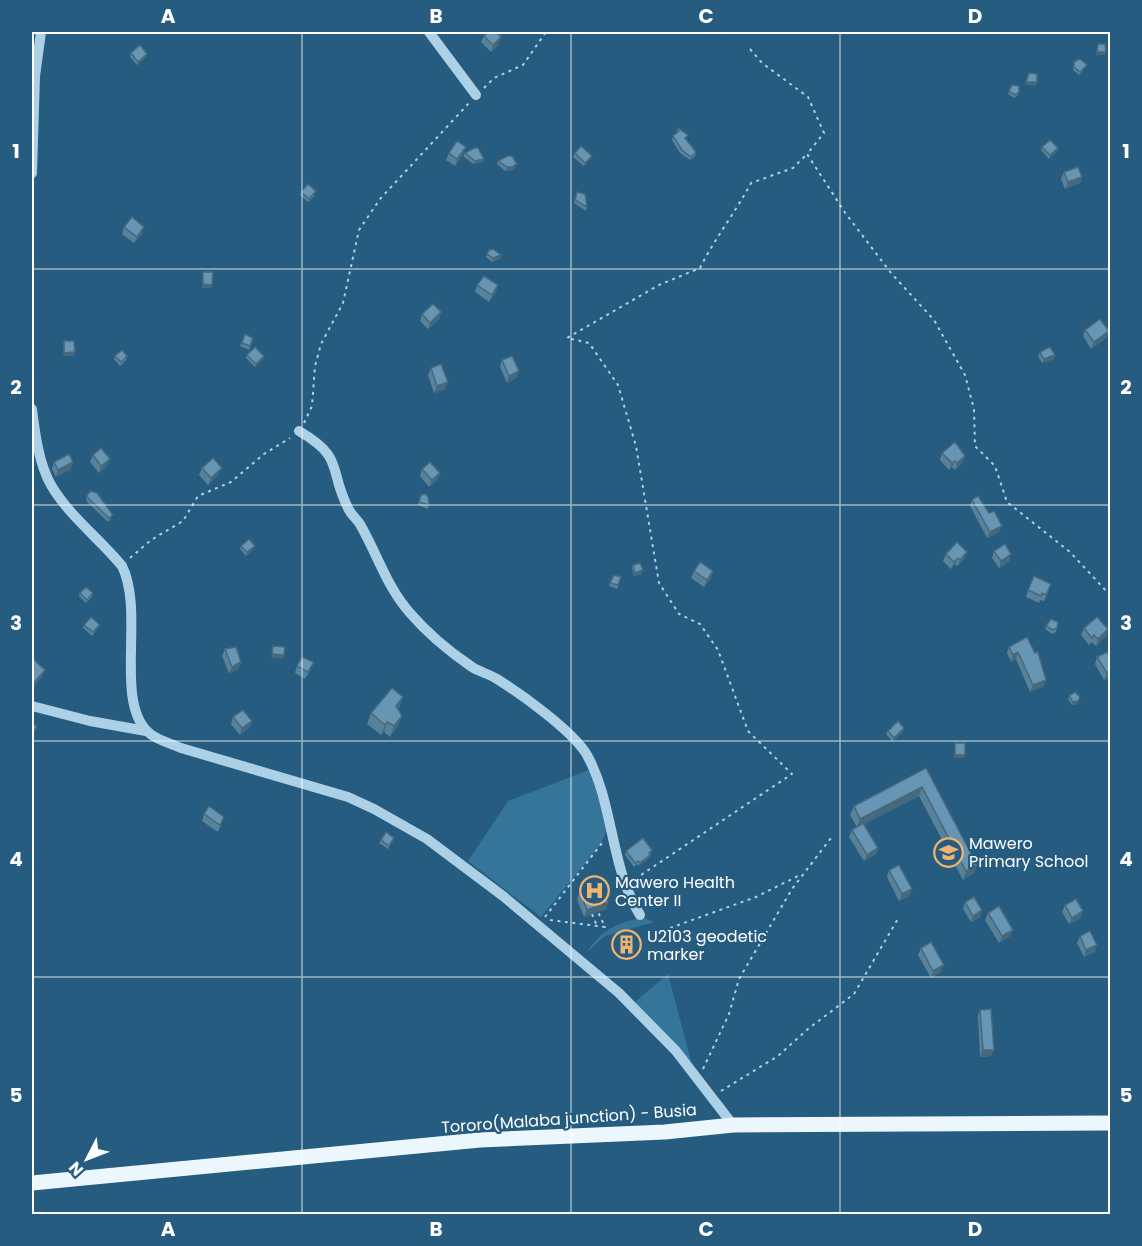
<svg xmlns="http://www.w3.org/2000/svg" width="1142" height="1246" font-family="Poppins,sans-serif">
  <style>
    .green { fill: #36759a }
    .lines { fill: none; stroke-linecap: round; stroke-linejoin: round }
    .path { stroke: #acd0e6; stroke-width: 2; stroke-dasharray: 3 4.5; stroke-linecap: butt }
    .minor { stroke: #acd0e6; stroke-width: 10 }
    .major { stroke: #ecf6fd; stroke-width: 15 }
    .wall { fill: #58819a }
    .shaded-wall { fill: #47697d }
    .building { fill: #6696b3; stroke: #47697d; stroke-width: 1.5 }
    .grid { fill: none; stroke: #fff; stroke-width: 1.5; stroke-opacity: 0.55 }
    .labels { text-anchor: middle; stroke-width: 4.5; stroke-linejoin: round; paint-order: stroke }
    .poi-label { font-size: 16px; fill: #fff; stroke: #265c7f; text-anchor: start }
    .street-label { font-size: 16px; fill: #fff; stroke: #265c7f }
    .neatline { fill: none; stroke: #fff; stroke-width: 2 }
    .grid-label { font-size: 20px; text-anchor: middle; font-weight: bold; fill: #fff }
  </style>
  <rect width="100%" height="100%" fill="#265c7f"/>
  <!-- green -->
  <g class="green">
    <path d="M589 770 608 827 601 844 541 917 468 861 508 801Z"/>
    <path d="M644 918 654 922 605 936 587 952C601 931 618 921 644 918Z"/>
    <path d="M668 974 692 1065 635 1002Z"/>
  </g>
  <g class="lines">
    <!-- path -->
    <g class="path">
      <path d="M750 49 762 63 808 97 824 133 807 154 846 214 891 273 934 320 965 375 974 409 975 446 995 466 1007 502 1070 552 1110 595"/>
      <path d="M484 88 494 78 523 65 546 32"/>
      <path d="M304 423 312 406 315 366 321 344 343 303 359 230 380 199 469 103"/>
      <path d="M130 558 151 540 183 521 198 496 231 482 264 454 290 438"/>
      <path d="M635 879 792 774 748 731 718 650 700 624 679 614 659 583 636 446 618 385 589 343 567 338 659 285 700 268C715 238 735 213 751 183L793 168 807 154"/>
      <path d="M592 914 597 926"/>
      <path d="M545 917 602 843"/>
      <path d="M550 920 605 927 598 912"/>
      <path d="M670 928 756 897 800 875"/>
      <path d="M703 1069 729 1014 739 979 792 889 831 838"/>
      <path d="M721 1091 778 1056 808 1029 854 994 899 917"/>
    </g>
    <!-- minor -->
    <g class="minor">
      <path d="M429 32 476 95"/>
      <path d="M32 173 35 76 41 32"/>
      <path d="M32 409C35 434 39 464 51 485 69 516 100 539 122 566 145 612 114 700 148 732 156 740 170 743 181 748L348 797 374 809 427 839 503 896 619 993 676 1051 733 1125"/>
      <path d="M299 431C345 458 328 468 348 508 351 515 358 520 361 526 378 556 387 587 410 613 428 634 450 652 472 667 480 672 489 674 497 679 521 694 573 731 587 755 614 804 610 867 640 915"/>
      <path d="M32 706 90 721 146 731"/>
    </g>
    <!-- major -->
    <path class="major" d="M32 1183 480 1140 665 1132 733 1125 1110 1123"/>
  </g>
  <!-- wall -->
  <g class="wall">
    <path d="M484 36 499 44 491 52 481 42Z"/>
    <path d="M131 53 146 57 137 65 130 57Z"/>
    <path d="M1074 62 1085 68 1079 75 1073 70Z"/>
    <path d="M1012 85 1019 92 1017 96 1014 98 1008 94Z"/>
    <path d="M678 128 696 152 695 156 690 160 680 153 672 140 673 136 677 132Z"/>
    <path d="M1042 147 1057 151 1049 159 1041 150Z"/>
    <path d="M449 153 463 154 455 166 446 160Z"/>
    <path d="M465 153 484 159 483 162 473 164 463 156Z"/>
    <path d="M575 153 592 156 590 159 584 166 573 157Z"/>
    <path d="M498 161 515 168 511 171H505L497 164Z"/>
    <path d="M1064 172 1082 177 1080 183 1065 189 1061 179Z"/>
    <path d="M301 192 315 195 308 202 300 195Z"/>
    <path d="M576 195 587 207 586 211 574 203Z"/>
    <path d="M124 227 142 234 134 243 122 234Z"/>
    <path d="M489 250 501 255 500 259 492 262 486 257Z"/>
    <path d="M477 285 496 292 489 302 475 292Z"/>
    <path d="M441 312 439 319 428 329 420 321 422 314Z"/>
    <path d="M1085 330 1109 331 1106 338 1091 349 1083 336Z"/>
    <path d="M245 334 253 338 249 350 240 346Z"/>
    <path d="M1040 352 1054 359 1042 363 1038 356Z"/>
    <path d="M247 355 263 359 255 367 246 358Z"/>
    <path d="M115 356H127L126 360 120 366 114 359Z"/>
    <path d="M502 360 516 378 507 383 500 367Z"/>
    <path d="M431 368 445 389 434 393 428 375Z"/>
    <path d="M942 453 962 463 955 470 952 467 949 470 940 460Z"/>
    <path d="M93 455 110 459 107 466 99 473 90 462Z"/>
    <path d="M54 462 71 469 56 477 52 469Z"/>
    <path d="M202 468 219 474 208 485 199 475Z"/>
    <path d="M422 469 437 480 429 487 420 476Z"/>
    <path d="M87 495 111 518 108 522 87 502 86 498Z"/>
    <path d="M421 495 429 505 428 509 418 505Z"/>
    <path d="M972 500 999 532 987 538 970 506Z"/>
    <path d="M241 546H255L254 549 246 556 240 549Z"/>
    <path d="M994 551 1011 554 1009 561 999 568 992 558Z"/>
    <path d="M946 554 964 559 957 566 955 564 951 569 943 561Z"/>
    <path d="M633 565 643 570 641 574 634 576 632 568Z"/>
    <path d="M694 571 711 578 704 587 691 578Z"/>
    <path d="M614 575 618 585 617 589 609 586Z"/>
    <path d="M1051 584 1044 601 1040 600 1039 603 1026 597 1028 590Z"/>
    <path d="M80 593H93L92 597 86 603 79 596Z"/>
    <path d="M84 625 98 628 92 636 83 628Z"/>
    <path d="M1046 626 1057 628 1056 632 1052 634 1045 629Z"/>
    <path d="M1084 628 1108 629 1106 636 1096 646 1092 642 1089 645 1081 635Z"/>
    <path d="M1027 637 1046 680 1044 686 1030 692 1016 659 1011 662 1007 653 1009 647Z"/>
    <path d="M225 649 241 662 238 669 229 673 222 656Z"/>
    <path d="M1097 657 1110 677 1104 680 1095 664Z"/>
    <path d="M297 666 311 669 305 679 295 673Z"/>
    <path d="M1069 696 1080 697 1077 704 1072 705 1068 699Z"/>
    <path d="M403 697 398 710V726L390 737 384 732 381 735 367 724 371 713Z"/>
    <path d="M233 717 252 721 249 728 240 735 231 724Z"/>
    <path d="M888 731 903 732 892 741 886 734Z"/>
    <path d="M926 768 974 873 963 880 919 796 864 824 878 848 876 854 864 861 849 837 852 830 857 827 850 815 854 806Z"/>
    <path d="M204 814 224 817 218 832 202 821Z"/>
    <path d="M394 838 388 849 379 843 381 840Z"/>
    <path d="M626 851 651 853 649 858 638 866 637 864 634 867 625 855Z"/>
    <path d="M889 870 909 896 899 901 887 877Z"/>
    <path d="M580 892 608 902 606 909 584 917 577 899Z"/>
    <path d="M965 902 980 917 971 922 963 909Z"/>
    <path d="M1065 905 1081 918 1069 924 1062 912Z"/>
    <path d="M988 913 1010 936 999 943 985 920Z"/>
    <path d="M1080 936 1095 952 1084 957 1077 943Z"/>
    <path d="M921 948 941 972 931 978 918 955Z"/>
    <path d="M980 1010 991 1056 980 1057 978 1016Z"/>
  </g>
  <!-- shaded-wall -->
  <g class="shaded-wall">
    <path d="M501 37 499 44 491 52 493 45Z"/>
    <path d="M1097 52H1106L1105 55H1096Z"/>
    <path d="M147 54 146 57 137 65 138 62Z"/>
    <path d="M1026 82H1037L1036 86 1025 85Z"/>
    <path d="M466 147 463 154 455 166 457 159Z"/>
    <path d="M1058 148 1057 151 1049 159 1050 155Z"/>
    <path d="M484 159 483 162 473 164 475 161Z"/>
    <path d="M517 164 515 168 511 171H505L507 167Z"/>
    <path d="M1082 177 1080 183 1065 189 1068 182Z"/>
    <path d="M144 227 142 234 134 243 137 237Z"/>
    <path d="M501 255 500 259 492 262 493 258Z"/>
    <path d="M203 284 212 285 211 288H201Z"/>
    <path d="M498 285 496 292 489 302 492 295Z"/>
    <path d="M441 312 439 319 428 329 430 323Z"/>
    <path d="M1109 331 1106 338 1091 349 1094 342Z"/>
    <path d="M75 352 74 356H63L64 353Z"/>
    <path d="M1055 355 1054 359 1042 363 1044 359Z"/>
    <path d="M264 356 263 359 255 367 256 364Z"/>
    <path d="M519 371 516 378 507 383 509 376Z"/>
    <path d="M448 382 445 389 434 393 437 386Z"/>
    <path d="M965 456 962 463 955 470 957 463Z"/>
    <path d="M110 459 107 466 99 473 101 466Z"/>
    <path d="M955 461 952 467 949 470 952 463Z"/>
    <path d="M73 462 71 469 56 477 58 470Z"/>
    <path d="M222 468 219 474 208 485 211 478Z"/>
    <path d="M440 473 437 480 429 487 432 480Z"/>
    <path d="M1002 526 999 532 987 538 990 532Z"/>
    <path d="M255 546 254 549 246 556 247 552Z"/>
    <path d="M967 552 964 559 957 566 960 560Z"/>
    <path d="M1011 554 1009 561 999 568 1001 561Z"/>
    <path d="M958 558 955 564 951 569 954 562Z"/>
    <path d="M643 570 641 574 634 576 635 573Z"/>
    <path d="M713 571 711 578 704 587 707 580Z"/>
    <path d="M1108 629 1106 636 1096 646 1098 639Z"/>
    <path d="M1018 652 1016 659 1011 662 1013 655Z"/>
    <path d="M272 654 284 655 283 659 271 658Z"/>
    <path d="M241 662 238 669 229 673 232 667Z"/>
    <path d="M45 670 42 677 32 689V685Z"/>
    <path d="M1110 671V677L1104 680 1107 673Z"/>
    <path d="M1046 680 1044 686 1030 692 1033 685Z"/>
    <path d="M403 697 399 708 392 717 396 706Z"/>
    <path d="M1078 701 1077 704 1072 705 1073 702Z"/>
    <path d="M402 716 398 726 390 737 394 726Z"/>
    <path d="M252 721 249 728 240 735 242 728Z"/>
    <path d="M387 722 384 732 381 735 385 725Z"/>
    <path d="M904 728 903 732 892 741 894 738Z"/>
    <path d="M955 755H965L964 758H953Z"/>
    <path d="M922 787 919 796 857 828 860 819Z"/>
    <path d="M878 848 876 854 864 861 867 855Z"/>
    <path d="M650 855 649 858 638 866 640 863Z"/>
    <path d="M977 865 974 873 963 880 966 871Z"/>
    <path d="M912 889 909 896 899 901 902 894Z"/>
    <path d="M608 902 606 909 584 917 587 910Z"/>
    <path d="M982 910 980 917 971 922 973 916Z"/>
    <path d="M1083 911 1081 918 1069 924 1072 918Z"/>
    <path d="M1013 930 1010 936 999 943 1002 936Z"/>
    <path d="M1097 945 1095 952 1084 957 1086 950Z"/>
    <path d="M944 965 941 972 931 978 933 971Z"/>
    <path d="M983 1050H994L991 1056 980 1057Z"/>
  </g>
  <!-- building -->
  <g class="building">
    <path d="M488 32H496L501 37 493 45 484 36Z"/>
    <path d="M1098 44H1105L1106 52H1097Z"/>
    <path d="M140 45 147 54 138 62 131 53Z"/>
    <path d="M1080 59 1087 65 1080 72 1074 67V62Z"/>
    <path d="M1029 73 1037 74V82H1026Z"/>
    <path d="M1012 85 1019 86V92L1015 95 1009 91Z"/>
    <path d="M678 128 688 135 685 138 696 152 691 157 682 150 673 136 679 131Z"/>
    <path d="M1050 140 1058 148 1050 155 1042 147Z"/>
    <path d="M457 141 466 147 457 159 449 153Z"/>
    <path d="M581 146 592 156 585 163 575 153Z"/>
    <path d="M474 148H478L484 159 475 161 465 153Z"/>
    <path d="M508 156H512L517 164 512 167H507L498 161Z"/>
    <path d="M1078 167 1082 177 1068 182 1064 172Z"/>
    <path d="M308 184 316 191 309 199 301 192Z"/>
    <path d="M577 192 585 194 587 207 575 200Z"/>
    <path d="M132 217 144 227 137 237 124 227Z"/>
    <path d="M493 249 501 255 493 258 487 254 489 250Z"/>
    <path d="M203 272H213L212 285 203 284Z"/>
    <path d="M484 276 498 285 492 295 477 285Z"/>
    <path d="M433 304 441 312 430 323 422 314Z"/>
    <path d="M1100 319 1109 331 1094 342 1085 330Z"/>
    <path d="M245 334 253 338 250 346 242 343Z"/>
    <path d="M64 341H74L75 352 64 353Z"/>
    <path d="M255 347 264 356 256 364 247 355Z"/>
    <path d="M1050 347 1055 355 1044 359 1040 352Z"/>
    <path d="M122 350 127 356 121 362 115 356Z"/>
    <path d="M512 356 519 371 509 376 502 360Z"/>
    <path d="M441 364 448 382 437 386 431 368Z"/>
    <path d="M955 442 965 456 957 463 955 461 952 463 942 453Z"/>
    <path d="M101 448 110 459 101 466 93 455Z"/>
    <path d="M69 454 73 462 58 470 54 462Z"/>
    <path d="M213 458 222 468 211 478 202 468Z"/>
    <path d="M430 462 440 473 432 480 422 469Z"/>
    <path d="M91 491 97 493 113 515 109 518 88 498 87 495Z"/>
    <path d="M426 494 428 497 429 505 419 502 421 495Z"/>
    <path d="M978 496 989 513 994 511 1002 526 990 532 972 500Z"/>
    <path d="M249 539 255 546 247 552 241 546Z"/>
    <path d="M957 542 967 552 960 560 958 558 954 562 946 554Z"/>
    <path d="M1005 544 1011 554 1001 561 994 551Z"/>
    <path d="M700 562 713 571 707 580 694 571Z"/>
    <path d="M640 563 643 570 635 573 633 565Z"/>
    <path d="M614 575 621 577 618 585 610 583Z"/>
    <path d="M1034 576 1051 584 1046 595 1042 593 1041 596 1028 590Z"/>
    <path d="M86 587 93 593 87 600 80 593Z"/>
    <path d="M91 617 100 625 93 632 84 625Z"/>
    <path d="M1097 617 1108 629 1098 639 1094 635 1092 638 1084 628Z"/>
    <path d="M1051 619 1058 622 1057 628 1053 630 1046 626Z"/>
    <path d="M1027 637 1035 653 1038 652 1046 680 1033 685 1018 652 1013 655 1009 647Z"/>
    <path d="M273 646 285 647 284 655 272 654Z"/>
    <path d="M236 647 241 662 232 667 225 649Z"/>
    <path d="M1107 652 1110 657V671L1107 673 1097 657Z"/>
    <path d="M302 657 314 662 308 672 297 666Z"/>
    <path d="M32 658 45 670 32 685Z"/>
    <path d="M392 688 403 697 396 706 402 716 394 726 387 722 385 725 371 713Z"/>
    <path d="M1075 692 1080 697 1078 701 1073 702 1069 696Z"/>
    <path d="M243 710 252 721 242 728 233 717Z"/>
    <path d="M898 721 904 728 894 738 888 731Z"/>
    <path d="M32 724 37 726 32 735Z"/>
    <rect x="955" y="743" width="10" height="12"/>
    <path d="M926 768 977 865 966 871 922 787 860 819 854 806Z"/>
    <path d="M209 806 224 817 220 825 204 814Z"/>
    <path d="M863 823 878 848 867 855 852 830Z"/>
    <path d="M386 832 394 838 389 846 381 840Z"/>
    <path d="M643 838 652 850 649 853 650 855 640 863 638 861 635 863 626 851Z"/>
    <path d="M899 865 912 889 902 894 889 870Z"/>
    <path d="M601 884 608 902 587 910 580 892Z"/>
    <path d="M974 897 982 910 973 916 965 902Z"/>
    <path d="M1076 899 1083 911 1072 918 1065 905Z"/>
    <path d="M999 906 1013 930 1002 936 988 913Z"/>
    <path d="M1090 931 1097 945 1086 950 1080 936Z"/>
    <path d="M931 942 944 965 933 971 921 948Z"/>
    <path d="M991 1009 994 1050H983L980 1010Z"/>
  </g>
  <!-- grid -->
  <path class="grid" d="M302 32V1214M571 32V1214M840 32V1214M32 269H1110M32 505H1110M32 741H1110M32 977H1110"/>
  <!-- icons -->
  <defs>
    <symbol id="school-ring" viewBox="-11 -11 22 22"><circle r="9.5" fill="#265c7f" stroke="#efb470" stroke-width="1.5"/><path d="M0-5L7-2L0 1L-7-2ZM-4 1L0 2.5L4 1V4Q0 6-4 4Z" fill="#efb470"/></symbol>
    <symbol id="hospital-ring" viewBox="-11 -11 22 22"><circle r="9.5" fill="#265c7f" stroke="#efb470" stroke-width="1.5"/><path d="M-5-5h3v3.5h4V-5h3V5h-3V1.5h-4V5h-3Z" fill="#efb470"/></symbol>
    <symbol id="building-ring" viewBox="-11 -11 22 22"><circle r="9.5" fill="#265c7f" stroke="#efb470" stroke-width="1.5"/><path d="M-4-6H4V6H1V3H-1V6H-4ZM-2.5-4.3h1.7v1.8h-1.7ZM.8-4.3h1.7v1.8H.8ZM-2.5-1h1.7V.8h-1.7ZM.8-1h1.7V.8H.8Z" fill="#efb470"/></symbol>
  </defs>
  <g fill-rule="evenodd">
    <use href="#school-ring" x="932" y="836" width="33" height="33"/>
    <use href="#hospital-ring" x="578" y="874" width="33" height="33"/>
    <use href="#building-ring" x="610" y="928" width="33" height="33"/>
  </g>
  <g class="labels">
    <!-- poi labels -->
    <g class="poi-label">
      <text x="969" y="849">Mawero<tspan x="969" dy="18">Primary School</tspan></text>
      <text x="615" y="888">Mawero Health<tspan x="615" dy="18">Center II</tspan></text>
      <text x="647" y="942">U2103 geodetic<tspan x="647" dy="18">marker</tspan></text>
    </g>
    <!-- street labels -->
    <g class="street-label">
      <text transform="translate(569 1118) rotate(-4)" y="6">Tororo(Malaba junction) - Busia</text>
    </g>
  </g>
  <!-- border -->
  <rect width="1142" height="1246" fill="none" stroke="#265c7f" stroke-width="66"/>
  <!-- north arrow -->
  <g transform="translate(87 1159) rotate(228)" stroke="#265c7f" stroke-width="4.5" paint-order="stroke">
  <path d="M0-4.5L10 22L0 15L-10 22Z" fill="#ffffff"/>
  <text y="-9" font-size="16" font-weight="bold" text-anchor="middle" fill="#ffffff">N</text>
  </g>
  <rect x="33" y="33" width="1076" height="1180" class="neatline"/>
  <g class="grid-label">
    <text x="168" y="23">A</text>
    <text x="436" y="23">B</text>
    <text x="706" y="23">C</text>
    <text x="975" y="23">D</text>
    <text x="16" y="158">1</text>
    <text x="1126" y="158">1</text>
    <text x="16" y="394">2</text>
    <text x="1126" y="394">2</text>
    <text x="16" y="630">3</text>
    <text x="1126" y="630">3</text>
    <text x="16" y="866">4</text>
    <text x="1126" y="866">4</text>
    <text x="16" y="1102">5</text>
    <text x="1126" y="1102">5</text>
    <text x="168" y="1236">A</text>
    <text x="436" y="1236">B</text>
    <text x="706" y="1236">C</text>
    <text x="975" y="1236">D</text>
  </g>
</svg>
